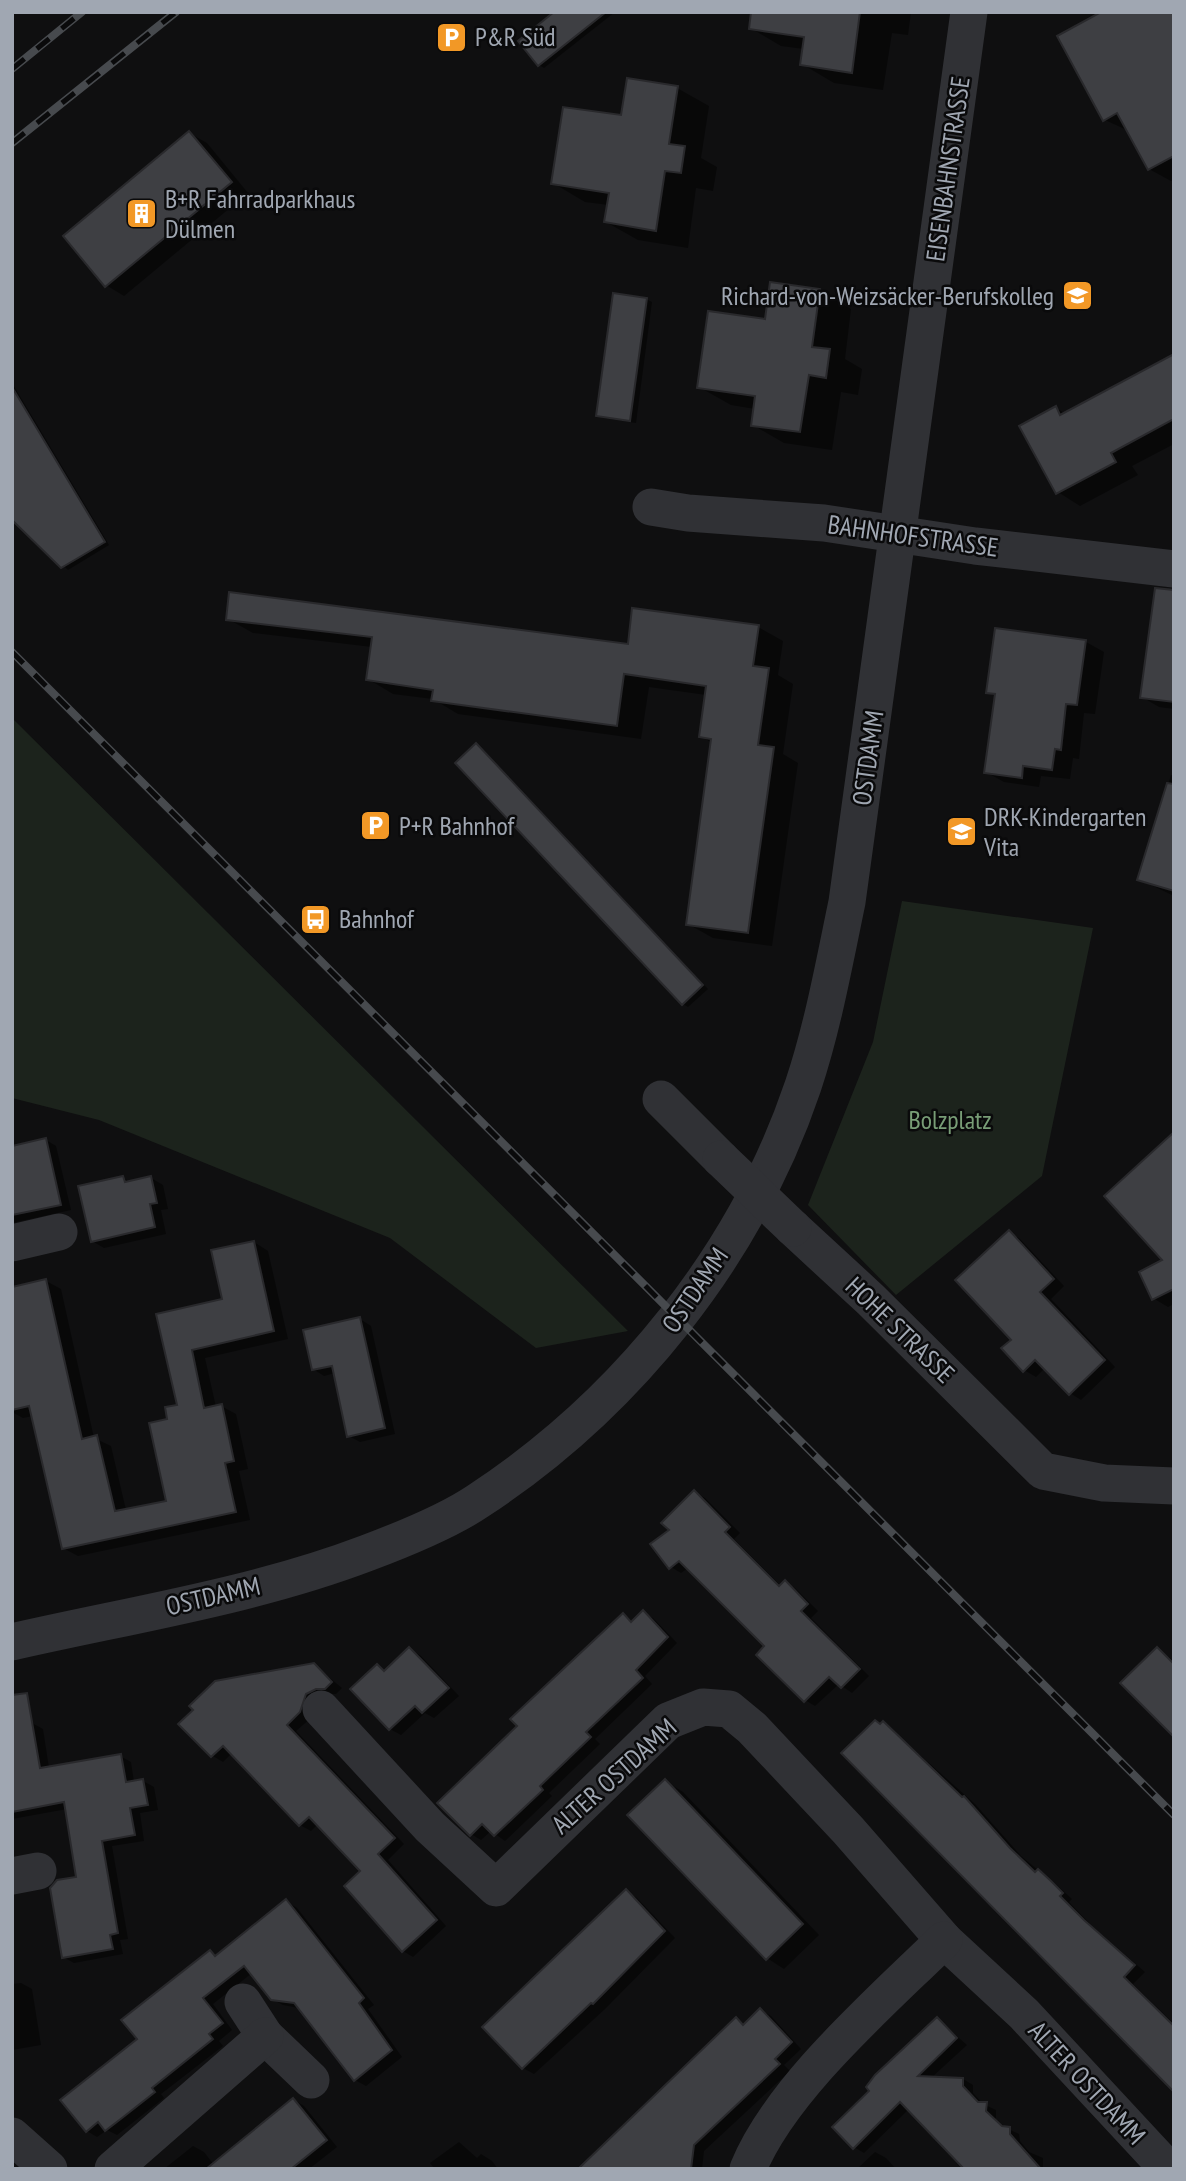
<svg xmlns="http://www.w3.org/2000/svg" width="1186" height="2181" font-family="'PT Sans Narrow',sans-serif">
  <style>
    .green { fill: #1c231c }
    .shadow { fill: #0007 }
    .building { fill: #3e3f43; stroke: #29292c; stroke-width: 2 }
    .lines { fill: none; stroke-linecap: round; stroke-linejoin: round }
    .minor { stroke: #303135; stroke-width: 37 }
    .rail-casing { stroke: #474a4e; stroke-width: 8 }
    .rail { stroke: #0a0a0b; stroke-width: 5; stroke-dasharray: 16; stroke-linecap: butt }
    .minor-bridge { stroke: #303135; stroke-width: 37 }
    .labels { text-anchor: middle; stroke-width: 5; stroke-linejoin: round; paint-order: stroke }
    .poi-label { font-size: 26px; fill: #a0a7b2; stroke: #0a0a0b; text-anchor: start }
    .street-label { font-size: 26px; fill: #a0a7b2; stroke: #0a0a0b }
    .park-label { font-size: 26px; fill: #789d76; stroke: #0a0a0b }
  </style>
  <rect width="100%" height="100%" fill="#0f0f10"/>
  <!-- green -->
  <g class="green">
    <path d="M12 718 628 1331 536 1348 390 1238 99 1120 12 1098Z"/>
    <path d="M902 901 1093 928 1042 1176 896 1295 808 1205 873 1042Z"/>
  </g>
  <!-- shadow -->
  <g class="shadow">
    <path d="M557 12H615L544 68 539 65Z"/>
    <path d="M751 12H911L908 35 892 33 883 90 834 83 802 64 804 49 781 46 749 27Z"/>
    <path d="M1174 12V180L1171 181 1149 169 1129 131 1105 120Z"/>
    <path d="M677 88 709 106 701 158 717 167 713 191 696 188 688 248 638 240 606 222 609 205 585 202 553 183 623 117Z"/>
    <path d="M189 133 207 143 248 193 124 296 106 285Z"/>
    <path d="M819 290 851 309 845 359 862 369 858 395 841 392 832 450 784 443 753 425 755 409 731 405 699 387 767 321Z"/>
    <path d="M646 299 652 302 636 423 603 418 598 415Z"/>
    <path d="M1174 356V444L1132 466 1138 475 1080 506 1058 492 1056 408 1066 414Z"/>
    <path d="M12 383 109 545 68 570 12 518Z"/>
    <path d="M228 619 630 646 758 627 783 641 778 675 793 684 783 754 798 763 772 946 713 938 688 924 712 743 701 736 706 695 649 687 641 739 458 714 433 699 393 694 368 679 372 647 253 633Z"/>
    <path d="M1174 622V709L1159 707 1142 697Z"/>
    <path d="M996 630 1086 642 1104 652 1095 714 1084 713 1079 759 1073 758 1070 779 1041 776 1039 787 1004 782 986 772 997 697 988 692Z"/>
    <path d="M476 745 708 989 688 1007 683 1004Z"/>
    <path d="M1171 775 1174 776V896L1139 879Z"/>
    <path d="M1174 1135V1304L1168 1307 1153 1298 1164 1261Z"/>
    <path d="M46 1140 56 1146 71 1210 12 1223V1147Z"/>
    <path d="M123 1178 131 1182 151 1178 163 1185 168 1209 161 1210 166 1234 104 1248 92 1241Z"/>
    <path d="M1009 1232 1020 1239 1064 1286 1051 1299 1115 1367 1081 1400 1070 1393 1045 1368 1036 1377 1024 1370 1013 1341Z"/>
    <path d="M254 1242 268 1251 288 1339 205 1358 216 1407 221 1406 236 1414 248 1469 239 1471 250 1520 78 1556 63 1548 33 1416 23 1418 12 1412V1288L46 1281 61 1289 94 1438 111 1446 126 1510 168 1502 169 1420 179 1406 158 1315 224 1301Z"/>
    <path d="M360 1319 371 1326 395 1434 360 1442 349 1436 335 1373 324 1376 313 1369Z"/>
    <path d="M694 1492 705 1498 740 1533 734 1539 781 1586 785 1582 795 1588 818 1611 811 1618 869 1676 852 1693 839 1684 815 1706 805 1700 767 1646 688 1568 681 1573 671 1567V1530Z"/>
    <path d="M643 1613 653 1618 677 1643 645 1676 652 1684 595 1739 600 1744 549 1793 552 1796 505 1841 491 1831 481 1840 471 1834 520 1726 623 1615 634 1622Z"/>
    <path d="M410 1649 421 1656 459 1696 434 1718 425 1713 401 1735 390 1729 353 1689 377 1666 386 1671Z"/>
    <path d="M1157 1649 1174 1661V1732Z"/>
    <path d="M314 1665 342 1688 336 1694H327L311 1718 296 1731 404 1844 388 1860 446 1926 413 1957 403 1951 346 1887 363 1871 318 1824 311 1831 300 1825 232 1753 223 1762 213 1756 181 1724Z"/>
    <path d="M32 1723 43 1729 49 1768 120 1756 131 1762 134 1782 143 1781 154 1787 158 1810 140 1813 144 1841 112 1846 128 1939 120 1940 123 1954 74 1963 63 1957 78 1878 67 1809 12 1819V1727Z"/>
    <path d="M884 1723 975 1804 1021 1856 1061 1889 1072 1899 1069 1902 1094 1928 1145 1972 1133 1984 1171 2021 1174 2019V2090L1093 2010 1095 2007 880 1725Z"/>
    <path d="M665 1781 683 1792 819 1935 784 1969 767 1958Z"/>
    <path d="M626 1891 637 1898 675 1938 605 2009 534 2074 523 2068 485 2027Z"/>
    <path d="M286 1901 297 1908 374 2005 368 2009 402 2057 366 2086 355 2080 299 2008 283 2005 272 1999 252 1973 213 2004 232 2030 219 2041 223 2046 161 2094 164 2098 117 2135 107 2130 97 2137 87 2131 139 2039 211 1952 218 1956Z"/>
    <path d="M21 1983 32 1989 41 2045 12 2050V1984Z"/>
    <path d="M761 2010 771 2016 801 2049 784 2065 790 2071 704 2151 702 2169H606L736 2020 745 2025Z"/>
    <path d="M937 2019 967 2045 931 2078 963 2079 973 2085V2093L983 2104 996 2110V2119L1006 2128 1019 2134 1020 2141 1029 2152 1043 2158V2169H966L909 2109 864 2153 854 2147 872 2091Z"/>
    <path d="M294 2100 304 2106 337 2147 309 2169H164L193 2146 204 2152 214 2165Z"/>
    <path d="M459 2142 477 2158 481 2154 492 2161 498 2169H435L430 2163Z"/>
    <path d="M875 2152 886 2158 896 2169H857Z"/>
  </g>
  <!-- building -->
  <g class="building">
    <path d="M554 12H606L538 66 518 41Z"/>
    <path d="M751 12H860L852 73 800 65 804 37 749 29Z"/>
    <path d="M1101 12H1174V156L1148 170 1117 113 1103 121 1057 36Z"/>
    <path d="M627 78 678 86 669 144 685 146 681 173 665 171 656 231 604 222 609 193 551 184 563 107 621 115Z"/>
    <path d="M189 131 232 182 105 287 63 236Z"/>
    <path d="M770 282 820 289 812 347 830 349 826 378 809 375 800 432 751 426 755 396 697 388 708 311 765 319Z"/>
    <path d="M613 293 647 298 630 421 596 416Z"/>
    <path d="M1174 354V419L1111 453 1116 462 1056 494 1019 426 1056 406 1060 415Z"/>
    <path d="M12 387 105 542 61 568 12 520Z"/>
    <path d="M1155 588 1174 590V702L1140 698Z"/>
    <path d="M229 592 628 644 632 608 759 625 753 666 769 668 758 745 774 747 748 933 686 925 711 739 699 737 706 686 624 674 617 726 431 701 433 690 366 680 372 637 226 620Z"/>
    <path d="M995 628 1086 640 1077 705 1066 704 1061 750 1055 749 1052 770 1023 766 1022 778 984 773 995 694 986 693Z"/>
    <path d="M476 743 703 985 682 1005 455 763Z"/>
    <path d="M1167 783 1174 784V891L1137 880Z"/>
    <path d="M1174 1132V1289L1152 1300 1139 1272 1162 1260 1104 1196Z"/>
    <path d="M46 1138 61 1205 12 1215V1146Z"/>
    <path d="M123 1176 125 1182 151 1176 157 1203 150 1204 155 1227 91 1242 78 1186Z"/>
    <path d="M1009 1230 1054 1279 1040 1292 1105 1360 1069 1395 1035 1360 1023 1372 1001 1348 1011 1340 955 1280Z"/>
    <path d="M254 1241 274 1331 192 1350 204 1408 222 1404 234 1461 225 1463 236 1512 62 1549 29 1406 12 1410V1287L46 1279 82 1439 97 1435 115 1511 166 1501 149 1423 167 1419 165 1407 177 1405 156 1314 222 1299 211 1250Z"/>
    <path d="M360 1317 385 1428 347 1437 332 1366 312 1370 303 1330Z"/>
    <path d="M694 1490 730 1527 725 1532 779 1586 785 1580 808 1604 801 1611 860 1669 841 1688 829 1677 804 1702 756 1655 764 1646 679 1561 669 1569 650 1544 669 1530 661 1523Z"/>
    <path d="M643 1610 668 1637 636 1670 643 1678 586 1732 591 1737 540 1786 543 1790 494 1836 482 1824 470 1836 437 1803 517 1726 510 1719 623 1613 631 1622Z"/>
    <path d="M409 1647 449 1688 422 1713 415 1706 389 1730 350 1689 377 1664 384 1671Z"/>
    <path d="M1157 1647 1174 1664V1737L1120 1683Z"/>
    <path d="M314 1663 332 1682 325 1689H316L306 1694 300 1712 287 1725 395 1838 378 1854 437 1920 402 1952 344 1886 360 1871 309 1817 299 1826 223 1746 211 1757 178 1724 193 1710 189 1706 215 1681Z"/>
    <path d="M27 1693 40 1768 121 1754 126 1782 143 1779 148 1805 130 1808 135 1835 102 1841 118 1933 110 1935 113 1949 62 1958 50 1888 57 1880 76 1877 64 1802 12 1812V1695Z"/>
    <path d="M875 1720 880 1724 883 1721 962 1797 964 1796 1010 1848 1035 1872 1038 1869 1051 1881 1063 1893 1060 1896 1084 1920 1135 1965 1124 1977 1174 2026V2092L841 1753Z"/>
    <path d="M665 1779 803 1924 766 1960 627 1815Z"/>
    <path d="M626 1889 665 1931 593 2004 591 2003 522 2069 482 2027Z"/>
    <path d="M286 1899 364 1998 359 2003 392 2050 354 2081 294 2003 271 2000 244 1966 203 1998 223 2023 209 2034 213 2039 152 2088 155 2092 122 2118 105 2131 98 2122 86 2132 60 2100 137 2039 121 2020 210 1950 215 1956Z"/>
    <path d="M760 2008 792 2042 775 2059 780 2064 694 2145 691 2169H578L736 2017 743 2025Z"/>
    <path d="M937 2017 957 2038 918 2076 963 2078V2086L978 2102H987L986 2111 1002 2126 1010 2127V2134L1041 2169H964L900 2102 853 2149 832 2127 869 2091 866 2087 875 2075Z"/>
    <path d="M293 2098 327 2140 291 2169H206Z"/>
  </g>
  <g class="lines">
    <!-- minor -->
    <g class="minor">
      <path d="M651 507 688 513 824 523 975 546 1174 569"/>
      <path d="M661 1099 721 1159"/>
      <path d="M793 1228 871 1300 1043 1471 1104 1483 1174 1486"/>
      <path d="M12 1243 59 1232"/>
      <path d="M12 1642C130 1615 254 1596 367 1553 399 1541 450 1520 478 1501 626 1404 746 1255 803 1086 823 1026 834 964 847 902L969 12"/>
      <path d="M321 1709 430 1827 496 1888 668 1721 703 1707 729 1709 752 1728 848 1830 944 1940 1024 2014 1168 2169"/>
      <path d="M12 1876 38 1871"/>
      <path d="M243 2002 265 2036 311 2080"/>
      <path d="M12 2136 49 2169"/>
      <path d="M113 2169 265 2036"/>
      <path d="M748 2169C781 2088 881 2002 944 1940"/>
    </g>
    <defs>
      <g id="rail">
        <path d="M12 69 82 12"/>
        <path d="M12 143 176 12"/>
        <path d="M12 652 1174 1815"/>
      </g>
    </defs>
    <!-- rail casing -->
    <use href="#rail" class="rail-casing"/>
    <!-- rail -->
    <use href="#rail" class="rail"/>
    <!-- minor-bridge -->
    <path class="minor-bridge" d="M721 1159 793 1228"/>
  </g>
  <!-- icons -->
  <defs>
    <symbol id="parking-square" viewBox="-11 -11 22 22"><rect x="-9" y="-9" width="18" height="18" rx="4" fill="#f29826" stroke="#0a0a0b"/><path d="M-3.5-5.5H1a3.5 3.5 0 0 1 0 7H-1V5.5H-3.5ZM-1-3.4V-.6H.8a1.4 1.4 0 0 0 0-2.8Z" fill="#fff"/></symbol>
    <symbol id="building-square" viewBox="-11 -11 22 22"><rect x="-9" y="-9" width="18" height="18" rx="4" fill="#f29826" stroke="#0a0a0b"/><path d="M-4-6H4V6H1V3H-1V6H-4ZM-2.5-4.3h1.7v1.8h-1.7ZM.8-4.3h1.7v1.8H.8ZM-2.5-1h1.7V.8h-1.7ZM.8-1h1.7V.8H.8Z" fill="#fff"/></symbol>
    <symbol id="school-square" viewBox="-11 -11 22 22"><rect x="-9" y="-9" width="18" height="18" rx="4" fill="#f29826" stroke="#0a0a0b"/><path d="M0-5L7-2L0 1L-7-2ZM-4 1L0 2.5L4 1V4Q0 6-4 4Z" fill="#fff"/></symbol>
    <symbol id="bus-square" viewBox="-11 -11 22 22"><rect x="-9" y="-9" width="18" height="18" rx="4" fill="#f29826" stroke="#0a0a0b"/><path d="M-5-6H5V4H4V6H2V4H-2V6H-4V4H-5ZM-3.5-4V0h7V-4ZM-3.5 1.2v1.5H-2V1.2ZM2 1.2v1.5H3.5V1.2Z" fill="#fff"/></symbol>
  </defs>
  <g fill-rule="evenodd">
    <use href="#parking-square" x="434" y="20" width="35" height="35"/>
    <use href="#building-square" x="124" y="196" width="35" height="35"/>
    <use href="#school-square" x="1060" y="278" width="35" height="35"/>
    <use href="#parking-square" x="358" y="808" width="35" height="35"/>
    <use href="#school-square" x="944" y="814" width="35" height="35"/>
    <use href="#bus-square" x="298" y="902" width="35" height="35"/>
  </g>
  <g class="labels">
    <!-- poi labels -->
    <g class="poi-label">
      <text x="475" y="46">P&amp;R Süd</text>
      <text x="165" y="208">B+R Fahrradparkhaus<tspan x="165" dy="30">Dülmen</tspan></text>
      <text x="1054" y="305" text-anchor="end">Richard-von-Weizsäcker-Berufskolleg</text>
      <text x="984" y="826">DRK-Kindergarten<tspan x="984" dy="30">Vita</tspan></text>
      <text x="399" y="835">P+R Bahnhof</text>
      <text x="339" y="928">Bahnhof</text>
    </g>
    <!-- street labels -->
    <g class="street-label">
      <text transform="translate(948 169) rotate(-82)" y="9">EISENBAHNSTRASSE</text>
      <text transform="translate(913 536) rotate(8)" y="9">BAHNHOFSTRASSE</text>
      <text transform="translate(868 758) rotate(-82)" y="9">OSTDAMM</text>
      <text transform="translate(695 1290) rotate(-56)" y="9">OSTDAMM</text>
      <text transform="translate(900 1330) rotate(44)" y="9">HOHE STRASSE</text>
      <text transform="translate(213 1596) rotate(-13)" y="9">OSTDAMM</text>
      <text transform="translate(614 1776) rotate(-42)" y="9">ALTER OSTDAMM</text>
      <text transform="translate(1087 2083) rotate(47)" y="9">ALTER OSTDAMM</text>
    </g>
    <!-- park labels -->
    <g class="park-label">
      <text x="950" y="1129">Bolzplatz</text>
    </g>
  </g>
  <!-- border -->
  <rect width="1186" height="2181" fill="none" stroke="#a0a7b2" stroke-width="28"/>
</svg>
